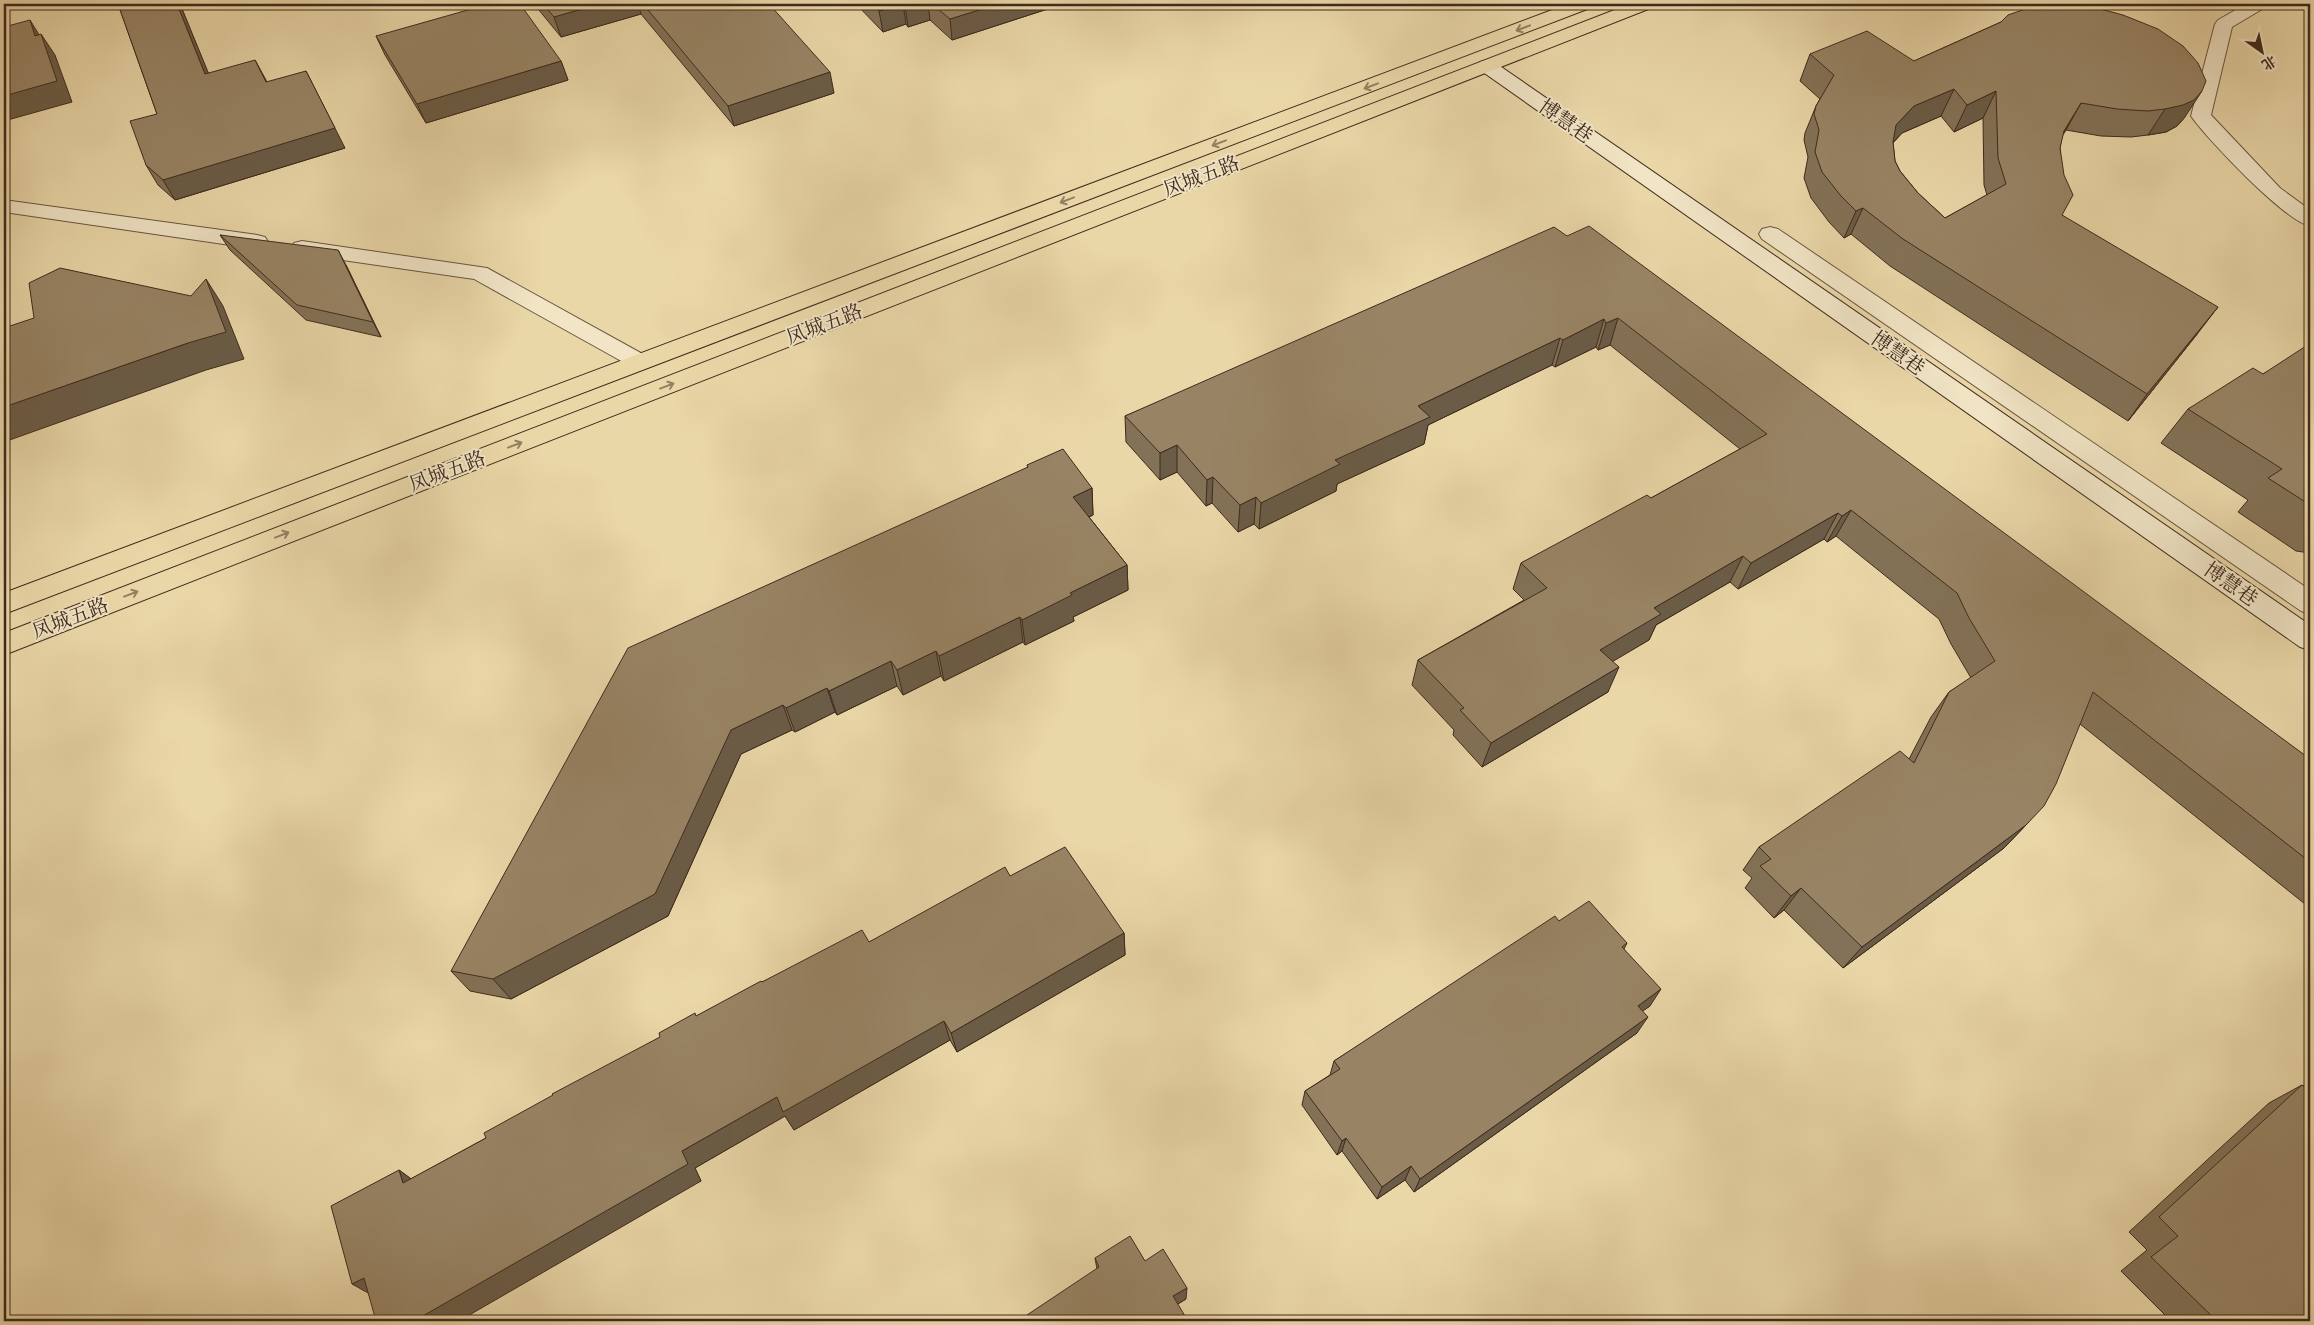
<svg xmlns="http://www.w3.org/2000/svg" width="2314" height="1325" font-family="'EB Garamond','Noto Serif SC',serif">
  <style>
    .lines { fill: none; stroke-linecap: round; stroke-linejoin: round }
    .lane-casing { stroke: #6a5540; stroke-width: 2 }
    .street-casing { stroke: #6a5540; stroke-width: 2 }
    .secondary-casing { stroke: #3f2a1d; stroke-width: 2 }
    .primary-casing { stroke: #3f2a1d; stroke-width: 2 }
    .lane { fill: #f1e5c6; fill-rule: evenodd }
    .street { fill: #f1e5c6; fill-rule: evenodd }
    .secondary { fill: #f1e5c6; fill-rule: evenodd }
    .primary { fill: #ead7a8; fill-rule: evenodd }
    .wall { fill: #837257; stroke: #3f2a1d; fill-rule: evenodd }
    .shaded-wall { fill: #6a5c47; stroke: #3f2a1d }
    .building { fill: #988465; stroke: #3f2a1d; fill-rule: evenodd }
    .oneway { stroke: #948062 }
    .labels { text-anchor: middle; stroke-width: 4; stroke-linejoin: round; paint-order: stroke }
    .street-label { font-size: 20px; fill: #3f2a1d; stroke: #f1e5c6 }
  </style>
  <rect width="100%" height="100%" fill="#ead7a8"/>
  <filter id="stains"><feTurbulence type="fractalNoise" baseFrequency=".004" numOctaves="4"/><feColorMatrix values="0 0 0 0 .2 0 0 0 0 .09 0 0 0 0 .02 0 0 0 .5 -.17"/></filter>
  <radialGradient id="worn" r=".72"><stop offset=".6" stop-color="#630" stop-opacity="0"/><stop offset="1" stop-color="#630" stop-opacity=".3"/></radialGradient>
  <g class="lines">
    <defs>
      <path id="lane" d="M1770 227 1778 229 2310 590V614L2301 611 1762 239 1759 234 1762 229Z"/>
      <g id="street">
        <path d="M2246 4H2267L2264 8 2232 27 2211 115 2280 188 2310 210V226C2285 221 2207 139 2191 116L2215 24 2218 20Z"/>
        <path d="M4 200 257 235 265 237 268 242 265 247 257 249 4 212Z"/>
        <path d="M302 241 487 268 648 357 652 362 648 367 640 370 632 367 474 279 294 253 291 248 294 243Z"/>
      </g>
      <path id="secondary" d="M1487 60 1494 62 2310 625V650L2300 647 1480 70 1478 66 1480 62Z"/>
      <g id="primary">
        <path d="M1568 4H1593L1590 8 4 614V593Z"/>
        <path d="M1630 4H1654L1651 8 4 655V633Z"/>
      </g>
    </defs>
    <!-- lane casing -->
    <use href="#lane" class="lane-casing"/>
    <!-- street casing -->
    <use href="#street" class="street-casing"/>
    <!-- secondary casing -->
    <use href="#secondary" class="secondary-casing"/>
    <!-- primary casing -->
    <use href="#primary" class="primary-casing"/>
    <!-- lane -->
    <use href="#lane" class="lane"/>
    <!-- street -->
    <use href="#street" class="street"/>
    <!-- secondary -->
    <use href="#secondary" class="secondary"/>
    <!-- primary -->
    <use href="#primary" class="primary"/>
  </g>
  <!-- wall -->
  <g class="wall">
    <path d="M118 4H180L208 73 267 82 345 148 175 200 158 185 146 165 157 114Z"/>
    <path d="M534 4H769L834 93 734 126 641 14 561 37Z"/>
    <path d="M856 4H1063L952 40 930 20 908 27 906 24 883 32Z"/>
    <path d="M2001 22 2185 117 2177 126 2166 132 2148 135 2131 137 2101 136 2066 130 2062 136 2060 148 2062 215 2198 333 2128 421 1890 266 1851 234 1844 238 1829 222 1811 198 1804 178 1808 157 1804 140 1805 133 1816 106 1820 99 1800 81 1810 54 1914 61ZM1941 116 1954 132 1983 118 1984 185 1987 195 1945 218 1918 193 1900 171 1895 161 1893 143 1902 133Z"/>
    <path d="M376 36 561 61 568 80 426 123 385 55Z"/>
    <path d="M220 235 346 265 381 337 306 320 230 250Z"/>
    <path d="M1567 236 2310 759V908L2080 724 2026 825 2004 848 1843 968 1784 910 1774 918 1745 888 1752 878 1743 870 1759 847 1909 759 1931 717 1949 692 1971 678 1951 644 1939 619 1836 536 1827 542 1824 539 1738 589 1730 582 1656 625 1649 640 1612 661 1608 692 1482 767 1453 735 1454 730 1412 685 1418 660 1524 600 1513 589 1521 563 1651 498 1740 449 1610 345 1598 350 1596 347 1555 367 1552 365 1428 425 1424 444 1337 484 1336 491 1259 529 1254 524 1238 532 1212 503 1206 506 1177 472 1160 480 1126 442 1125 416Z"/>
    <path d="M2310 349V553L2296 551 2238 512 2248 500 2161 443 2188 409 2263 374Z"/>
    <path d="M1027 465 1092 488 1093 515 1089 517 1127 565 1128 590 1073 617 1074 621 1025 645 1023 642 944 681 941 676 903 695 897 686 837 715 835 712 795 732 792 730 741 754 668 916 511 999 470 991 451 971 1028 467Z"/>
    <path d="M1010 876 1124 933 1125 955 957 1052 950 1040 794 1130 785 1116 695 1168 701 1181 368 1293 399 1170 411 1179 486 1138 697 1016 762 982 869 942Z"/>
    <path d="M1559 921 1627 943 1624 949 1650 1006 1642 1011 1637 1033 1414 1192 1405 1180 1377 1199 1342 1151 1337 1155 1302 1105 1305 1091 1330 1075 1334 1061Z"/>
    <path d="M2310 1081V1321H2171L2121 1271 2147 1250 2129 1232 2269 1103 2302 1085 2303 1086Z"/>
    <path d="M1095 1258 1145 1261 1186 1299 1178 1304 1097 1269Z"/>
  </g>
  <!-- shaded-wall -->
  <g class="shaded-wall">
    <path d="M177 4H180L217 94 205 74Z"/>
    <path d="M599 4H638L641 14 561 37 554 17Z"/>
    <path d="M903 4 906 24 883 32 879 11Z"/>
    <path d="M913 4H928L930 20 908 27 905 6Z"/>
    <path d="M998 4H1063L952 40 950 19Z"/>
    <path d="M30 20 43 41 35 36Z"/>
    <path d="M41 34 55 55 72 102 4 121V96Z"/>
    <path d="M255 60 266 80 276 102Z"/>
    <path d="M561 61 568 80 426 123 417 104Z"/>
    <path d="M306 71 345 148 175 200 163 180Z"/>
    <path d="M830 72 834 93 734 126 728 106Z"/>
    <path d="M1954 89 1941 116 1902 133 1884 152 1896 125 1914 106Z"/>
    <path d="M1996 91 1983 118 1954 132 1967 105Z"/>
    <path d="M2202 91 2185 117 2177 126 2166 132 2148 135 2165 109Z"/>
    <path d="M2081 103 2066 130 2048 158 2064 131Z"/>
    <path d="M1863 208 1851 234 1844 238 1856 211Z"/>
    <path d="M338 250 346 265 381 337 373 322Z"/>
    <path d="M206 279 223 306 244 359 206 370 4 442V407L188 343Z"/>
    <path d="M2218 307 2198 333 2128 421 2147 394Z"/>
    <path d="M1618 318 1610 345 1598 350 1606 323Z"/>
    <path d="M1604 319 1596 347 1555 367 1563 340Z"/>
    <path d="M1560 338 1552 365 1428 425 1424 444 1337 484 1336 491 1259 529 1261 503 1335 460 1418 406Z"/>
    <path d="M1177 445V472L1160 480V453Z"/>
    <path d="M1213 477 1212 503 1206 506 1207 480Z"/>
    <path d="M1092 488 1093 515 1075 523 1073 497Z"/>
    <path d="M1256 497 1254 524 1238 532 1240 505Z"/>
    <path d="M1851 510 1836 536 1827 542 1842 516Z"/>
    <path d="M1838 513 1824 539 1738 589 1751 563Z"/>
    <path d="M1743 556 1730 582 1656 625 1649 640 1590 675 1600 650 1654 608Z"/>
    <path d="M1127 565 1128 590 1073 617 1074 621 1025 645 1022 620 1070 593Z"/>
    <path d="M1020 617 1023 642 944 681 939 656Z"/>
    <path d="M936 651 941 676 903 695 897 670Z"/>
    <path d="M891 661 897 686 837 715 829 691Z"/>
    <path d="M1619 667 1608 692 1482 767 1491 743Z"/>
    <path d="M827 688 835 712 795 732 786 708Z"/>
    <path d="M783 705 792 730 741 754 668 916 511 999 493 979 731 730Z"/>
    <path d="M2026 825 2004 848 1843 968 1862 947Z"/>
    <path d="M1801 888 1784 910 1774 918 1791 896Z"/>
    <path d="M1124 933 1125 955 957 1052 951 1033Z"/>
    <path d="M1661 989 1650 1006 1627 1022 1638 1006Z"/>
    <path d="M1648 1017 1637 1033 1414 1192 1420 1179Z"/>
    <path d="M944 1021 950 1040 794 1130 785 1116 695 1168 701 1181 459 1321H414L682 1151 777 1097Z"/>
    <path d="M1346 1138 1342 1151 1337 1155 1342 1141Z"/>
    <path d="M1411 1166 1405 1180 1377 1199 1382 1187Z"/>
    <path d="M399 1170 421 1186 403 1183Z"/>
    <path d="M364 1278 377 1298 352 1284Z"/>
    <path d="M1187 1288 1186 1299 1173 1307V1296Z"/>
  </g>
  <!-- building -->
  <g class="building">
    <path d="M118 4H177L205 74 255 60 266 82 306 71 335 128 163 180 146 165 130 121 157 114Z"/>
    <path d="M489 4H520L561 61 417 104 376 36Z"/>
    <path d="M543 4H599L554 17Z"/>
    <path d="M643 4H769L830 72 728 106Z"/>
    <path d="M872 4H903L879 11Z"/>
    <path d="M903 4H913L905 6Z"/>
    <path d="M932 4H998L950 19Z"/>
    <path d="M2070 5 2093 7 2123 15 2158 29 2183 46 2198 63 2206 81 2202 91 2194 100 2183 105 2165 109 2148 111 2117 109 2081 103 2064 131 2060 148 2064 175 2073 195 2062 215 2218 307 2147 394 1903 239 1863 208 1856 211 1841 196 1822 172 1815 152 1819 130 1814 114 1816 106 1834 75 1810 54 1867 31 1914 61 2001 22 2008 15 2034 6ZM1954 89 1967 105 1996 91 1998 158 2006 184 1945 218 1918 193 1900 171 1895 161 1893 142 1896 125 1914 106Z"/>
    <path d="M30 20 35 36 41 34 57 81 4 96V27Z"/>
    <path d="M1589 226 2310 759V862L2093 692 2056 784 2044 806 2026 825 1862 947 1801 888 1791 896 1760 866 1771 859 1759 847 1900 751 1914 763 1949 692 1995 661 1969 618 1957 593 1851 510 1842 516 1838 513 1751 563 1743 556 1654 608 1661 614 1600 650 1619 667 1491 743 1460 710 1464 708 1418 660 1547 588 1521 563 1647 495 1651 498 1767 434 1618 318 1606 323 1604 319 1563 340 1560 338 1418 406 1430 417 1335 460 1340 464 1261 503 1256 497 1240 505 1213 477 1207 480 1177 445 1160 453 1125 416 1554 227 1567 236Z"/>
    <path d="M220 235 338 250 373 322 297 305Z"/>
    <path d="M60 268 191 296 206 279 226 332 188 343 4 407V339L6 338 4 328 34 318 29 283Z"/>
    <path d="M2306 346 2310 349V505L2268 478 2282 469 2188 409 2253 368 2263 374Z"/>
    <path d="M1063 449 1092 488 1073 497 1127 565 1070 593 1072 595 1022 620 1020 617 939 656 936 651 897 670 891 661 829 691 827 688 786 708 783 705 731 730 655 894 493 979 451 971 628 648 1028 467 1027 465Z"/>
    <path d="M1065 847 1124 933 951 1033 944 1021 783 1112 777 1097 682 1151 688 1164 414 1321H376L364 1278 352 1284 331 1206 399 1170 403 1183 486 1138 484 1133 553 1095 552 1094 660 1037 659 1033 695 1013 696 1016 761 981 762 982 862 930 869 942 1005 867 1010 876Z"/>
    <path d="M1589 901 1627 943 1622 947 1661 989 1638 1006 1648 1017 1420 1179 1411 1166 1382 1187 1346 1138 1342 1141 1305 1091 1340 1069 1334 1061 1555 916 1559 921Z"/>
    <path d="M2302 1085 2310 1091V1321H2217L2151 1257 2178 1236 2159 1217Z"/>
    <path d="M1130 1236 1145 1261 1163 1249 1187 1288 1173 1296 1188 1321H1018L1099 1267 1095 1258Z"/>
  </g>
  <!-- one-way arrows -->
  <defs><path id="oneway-shaft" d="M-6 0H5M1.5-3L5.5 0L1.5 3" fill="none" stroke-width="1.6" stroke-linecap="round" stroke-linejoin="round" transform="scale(1.25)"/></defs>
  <g class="oneway">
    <use href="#oneway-shaft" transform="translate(1523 28) rotate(159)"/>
    <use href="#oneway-shaft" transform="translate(1371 86) rotate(159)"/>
    <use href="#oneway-shaft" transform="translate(1219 143) rotate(159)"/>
    <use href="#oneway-shaft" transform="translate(1067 200) rotate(159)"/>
    <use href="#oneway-shaft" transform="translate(667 386) rotate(-21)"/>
    <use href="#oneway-shaft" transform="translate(515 445) rotate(-21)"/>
    <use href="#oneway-shaft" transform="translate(282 535) rotate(-21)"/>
    <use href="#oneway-shaft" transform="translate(131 594) rotate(-21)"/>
  </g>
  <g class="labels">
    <!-- street labels -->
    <g class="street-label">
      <text transform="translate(1566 121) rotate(35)" y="7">博慧巷</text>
      <text transform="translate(1201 176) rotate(-21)" y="7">凤城五路</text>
      <text transform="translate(824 324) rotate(-21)" y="7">凤城五路</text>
      <text transform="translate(1898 353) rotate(35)" y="7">博慧巷</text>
      <text transform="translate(447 471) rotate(-21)" y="7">凤城五路</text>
      <text transform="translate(2231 584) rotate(35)" y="7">博慧巷</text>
      <text transform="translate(70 618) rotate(-21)" y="7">凤城五路</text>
    </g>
  </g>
  <!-- margin -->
  <rect width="2314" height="1325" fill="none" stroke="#ead7a8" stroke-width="20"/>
  <rect x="5" y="5" width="2304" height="1315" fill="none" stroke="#3f2a1d" stroke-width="2.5"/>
  <rect x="10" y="10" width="2294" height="1305" fill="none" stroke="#3f2a1d"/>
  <!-- north arrow -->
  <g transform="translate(2262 52) rotate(147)" stroke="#f1e5c6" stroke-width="4" paint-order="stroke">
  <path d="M0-4L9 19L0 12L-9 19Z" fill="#3f2a1d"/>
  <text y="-8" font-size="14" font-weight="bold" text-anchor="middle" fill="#3f2a1d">北</text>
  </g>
  <rect width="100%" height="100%" filter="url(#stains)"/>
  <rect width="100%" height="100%" fill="url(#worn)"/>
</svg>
